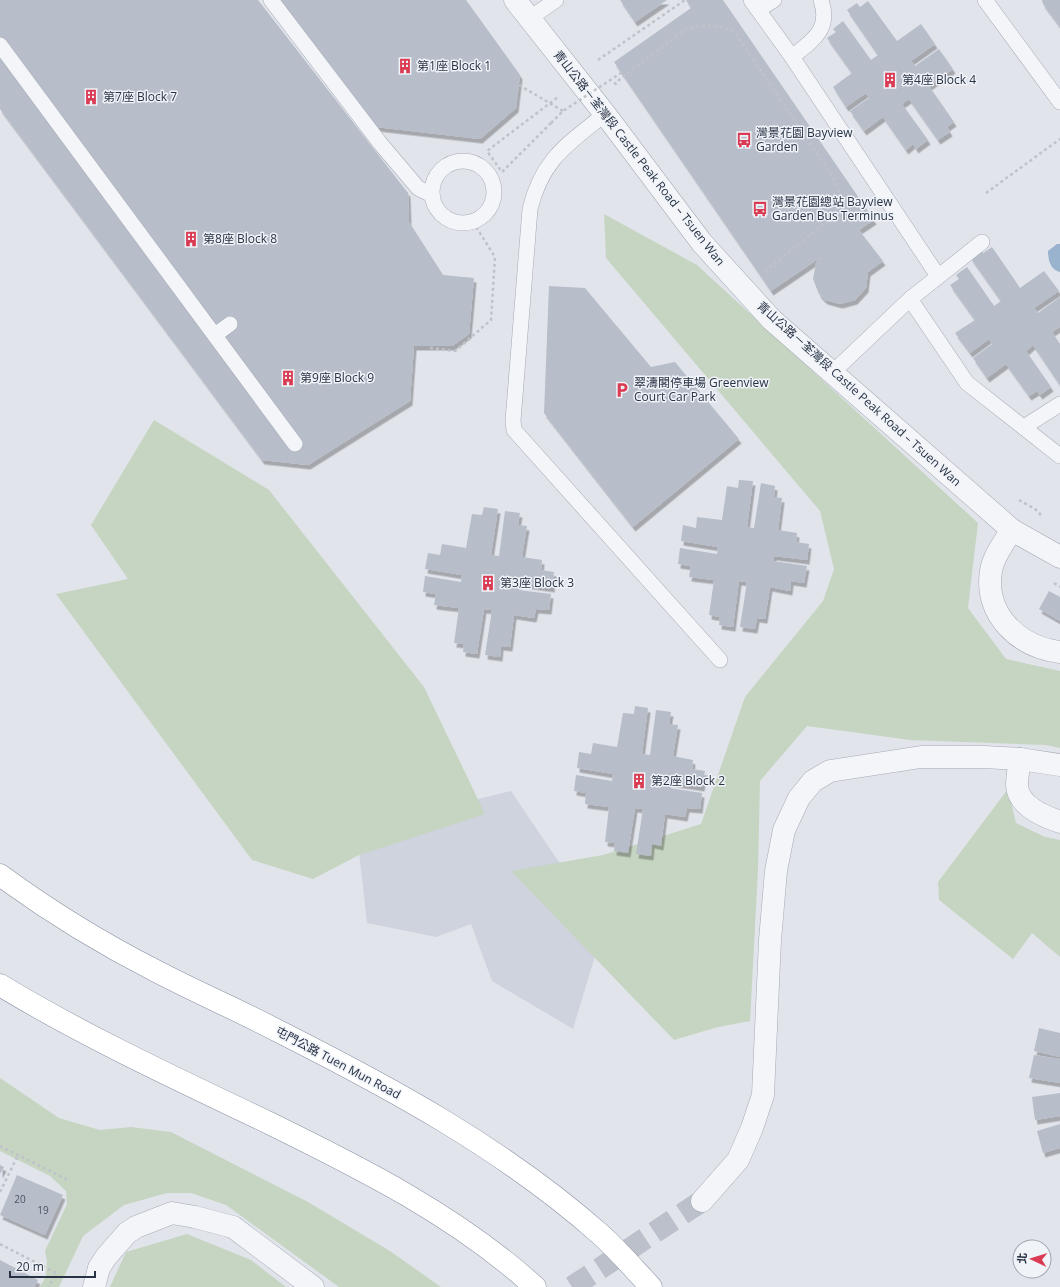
<svg xmlns="http://www.w3.org/2000/svg" width="1060" height="1287" font-family="'Open Sans','Noto Sans TC',sans-serif">
  <style>
    .built { fill: #ced3dd }
    .green { fill: #c6d5c1 }
    .water { fill: #99b2ce }
    .building { fill: #b7bdc9; filter: url(#shadow) }
    .lines { fill: none; stroke-linecap: round; stroke-linejoin: round }
    .minor-tunnel { stroke: #bcc0ca; stroke-width: 22; stroke-dasharray: 22 11; stroke-linecap: butt }
    .service-casing { stroke: #a5abb6; stroke-width: 16 }
    .minor-casing { stroke: #a5abb6; stroke-width: 23 }
    .tertiary-casing { stroke: #a5abb6; stroke-width: 23 }
    .motorway-casing { stroke: #8791a3; stroke-width: 23 }
    .path { stroke: #bfc2c9; stroke-width: 2.5; stroke-dasharray: 3 3; stroke-linecap: butt }
    .service { stroke: #f4f5f8; stroke-width: 15 }
    .minor { stroke: #f4f5f8; stroke-width: 22 }
    .tertiary { stroke: #f4f5f8; stroke-width: 22 }
    .motorway { stroke: #fff; stroke-width: 22 }
    .path-bridge { stroke: #bfc2c9; stroke-width: 2.5; stroke-dasharray: 3 3; stroke-linecap: butt }
    .labels { text-anchor: middle; stroke-width: 3; stroke-linejoin: round; paint-order: stroke }
    .number-label { font-size: 10px; fill: #4b5565 }
    .poi-label { font-size: 12px; fill: #273244; stroke: #f0f3f8; text-anchor: start }
    .street-label { font-size: 12px; fill: #273244; stroke: #f0f3f8 }
  </style>
  <defs>
    <filter id="shadow"><feDropShadow dx="2.5" dy="4.5" stdDeviation="0" flood-color="#0004"/></filter>
  </defs>
  <rect width="100%" height="100%" fill="#e1e4eb"/>
  <!-- built -->
  <path class="built" d="M511 791 567 874 608 913 573 1029 492 981 471 924 436 937 367 923 353 799 420 813Z"/>
  <!-- green -->
  <g class="green">
    <path d="M604 214 697 265 978 523 968 608 1006 659 1060 671V748L1046 745 910 740 807 726 760 781 758 870 750 1021 718 1027 674 1040 511 871 603 855 701 824 745 697 823 601 834 569 820 511 606 258Z"/>
    <path d="M154 420 269 490 424 687 485 814 359 855 313 879 252 860 56 594 128 579 91 525Z"/>
    <path d="M1008 789 1016 823 1045 837 1060 840V957L1032 933 1013 959 939 900 938 882Z"/>
    <path d="M0 1078 59 1118 100 1130 131 1127 171 1132 308 1202 390 1251 441 1287H339L226 1205 191 1193H167L124 1205 83 1236 59 1287H40L46 1276 47 1261 45 1251 67 1204 66 1191 50 1176 0 1151Z"/>
    <path d="M187 1234 251 1260 286 1287H110L126 1252Z"/>
  </g>
  <!-- water -->
  <path class="water" d="M1057 244H1060V272C1050 270 1048 259 1048 251Z"/>
  <!-- building -->
  <g class="building">
    <path d="M0 0H258L408 193 409 222 443 275 474 278 469 334 452 346H414L410 401 308 465 262 460 0 109Z"/>
    <path d="M280 0H466L520 75 516 108 480 139 376 127Z"/>
    <path d="M620 0H667L635 22Z"/>
    <path d="M686 0H723L874 220 859 230 883 261 868 272 866 288 855 300 840 304 825 300 819 294 813 279 816 263 821 257 771 291 614 62 691 8Z"/>
    <path d="M1042 0H1060V27L1043 4Z"/>
    <path d="M868 1 897 41 921 24 935 44 911 61 915 66 939 49 953 69 929 86 954 122 947 127 950 132 938 140 909 99 902 104 928 140 916 149 913 144 906 150 883 117 864 131 850 111 869 98 866 93 846 107 833 87 852 73 827 38 836 32 833 29 843 21 871 60 878 55 847 10 857 3 860 7Z"/>
    <path d="M992 247 1020 288 1044 271 1059 291 1034 308 1038 313 1060 297V327L1052 332 1060 344V385L1033 345 1026 351 1051 387 1040 395 1037 391 1029 396 1006 364 987 378 973 358 992 344 989 339 970 353 955 333 975 320 950 285 959 279 956 275 967 267 994 306 1001 301 970 257 980 250 983 253Z"/>
    <path d="M549 286 585 288 651 367 675 362 739 439 633 527 544 413Z"/>
    <path d="M739 480 753 481 747 527 754 528 761 483 775 486 774 497 782 498 778 530 797 533 796 542 809 544 807 560 774 556 773 561 807 566 804 583 791 581 790 591 770 587 765 619 757 618 755 629 740 627 747 582 739 581 733 627 719 625 720 617 709 615 714 580 689 577 691 566 678 564 680 548 717 554 718 547 681 541 683 525 696 528 697 517 722 520 727 486 738 488Z"/>
    <path d="M484 507 498 509 491 555 499 556 505 511 520 513 518 525 527 526 522 557 542 560 541 570 554 572 552 588 519 583 518 590 551 594 549 610 536 609 534 618 514 615 510 647 501 646 500 657 485 655 492 610 484 609 477 654 463 652 464 644 454 643 459 608 434 605 436 594 423 592 425 576 461 582 462 575 425 569 428 553 440 555 442 544 466 548 472 514 482 515Z"/>
    <path d="M1049 591 1060 597V621L1039 609Z"/>
    <path d="M635 706 648 708 642 754 650 755 656 710 671 712 669 724 678 725 673 756 693 760 692 769 705 771 702 787 669 782V788L702 793 700 809 687 808 685 817 665 814 661 846 652 844 651 856 636 854 643 809 635 808 628 853 614 851 615 843 605 842 609 807 585 804 586 793 574 791 576 775 612 781 613 774 577 768 579 752 591 754 593 743 617 747 623 713 634 714Z"/>
    <path d="M1039 1028 1060 1033V1057L1034 1051Z"/>
    <path d="M1034 1055 1060 1059V1083L1029 1078Z"/>
    <path d="M1060 1093V1116L1035 1120 1032 1097Z"/>
    <path d="M1060 1124V1148L1043 1153 1037 1131Z"/>
    <path d="M0 1165 4 1167 0 1174Z"/>
    <path d="M17 1175 63 1195 45 1235 0 1215Z"/>
    <path d="M0 1260 38 1280 34 1287H0Z"/>
  </g>
  <g class="lines">
    <!-- minor-tunnel -->
    <path class="minor-tunnel" d="M572 1287 702 1201"/>
    <defs>
      <g id="service">
        <path d="M271 0 380 143 418 188 432 195"/>
        <path d="M751 0 792 57 938 276"/>
        <path d="M985 0 1060 102"/>
        <path d="M758 10 774 0"/>
        <path d="M530 18 556 0"/>
        <path d="M0 45 295 444"/>
        <path d="M792 57C813 40 831 30 821 0"/>
        <path d="M605 114C568 144 542 159 530 209L513 421 514 430 720 660"/>
        <circle cx="463" cy="192" r="31"/>
        <path d="M910 299 967 383 1060 456"/>
        <path d="M215 335 230 324"/>
        <path d="M833 372 910 299 982 242"/>
        <path d="M1024 427 1060 404"/>
      </g>
      <g id="minor">
        <path d="M1060 557 1012 530C1004 542 993 557 991 571 984 615 1019 647 1060 652"/>
        <path d="M1020 759C1019 767 1017 776 1017 785 1018 806 1043 816 1060 822"/>
        <path d="M702 1201 738 1160 752 1128 763 1095 770 940 776 871 784 830 799 798 813 781 830 771 921 757H984L1020 759 1060 765"/>
        <path d="M94 1287 99 1268 106 1257 127 1233 136 1227 172 1213 195 1217 233 1227 313 1287"/>
      </g>
      <path id="tertiary" d="M515 0 605 114 702 243 772 320 1012 530"/>
      <g id="motorway">
        <path d="M0 875C49 911 101 943 156 971 196 992 238 1010 278 1031 391 1088 504 1149 600 1234 618 1250 634 1269 651 1287"/>
        <path d="M0 985C86 1037 177 1079 267 1122 361 1168 457 1216 535 1287"/>
      </g>
    </defs>
    <!-- service casing -->
    <use href="#service" class="service-casing"/>
    <!-- minor casing -->
    <use href="#minor" class="minor-casing"/>
    <!-- tertiary casing -->
    <use href="#tertiary" class="tertiary-casing"/>
    <!-- motorway casing -->
    <use href="#motorway" class="motorway-casing"/>
    <!-- path -->
    <g class="path">
      <path d="M598 60 685 0"/>
      <path d="M616 85 615 83 687 28 709 25 734 31 833 177 839 192 836 214 769 268 764 275"/>
      <path d="M551 123 502 172 487 151 558 97"/>
      <path d="M986 193 1060 139"/>
      <path d="M430 348 455 351 491 320 495 257 473 222"/>
      <path d="M1019 500 1035 509 1041 515"/>
      <path d="M1054 583 1060 587"/>
      <path d="M0 1146 70 1181"/>
      <path d="M0 1192 18 1155"/>
      <path d="M0 1244 56 1273 49 1287"/>
    </g>
    <!-- service -->
    <use href="#service" class="service"/>
    <!-- minor -->
    <use href="#minor" class="minor"/>
    <!-- tertiary -->
    <use href="#tertiary" class="tertiary"/>
    <!-- motorway -->
    <use href="#motorway" class="motorway"/>
    <!-- path-bridge -->
    <g class="path-bridge">
      <path d="M519 85 563 111"/>
      <path d="M551 123 563 111 621 73"/>
    </g>
  </g>
  <!-- icons -->
  <defs>
    <symbol id="building-bare" viewBox="-9 -9 18 18"><path d="M-4-6H4V6H1V3H-1V6H-4ZM-2.5-4.3h1.7v1.8h-1.7ZM.8-4.3h1.7v1.8H.8ZM-2.5-1h1.7V.8h-1.7ZM.8-1h1.7V.8H.8Z" fill="#da3b52" stroke="#f0f3f8" stroke-width="2.5" paint-order="stroke"/></symbol>
    <symbol id="bus-bare" viewBox="-9 -9 18 18"><path d="M-5-6H5V4H4V6H2V4H-2V6H-4V4H-5ZM-3.5-4V0h7V-4ZM-3.5 1.2v1.5H-2V1.2ZM2 1.2v1.5H3.5V1.2Z" fill="#da3b52" stroke="#f0f3f8" stroke-width="2.5" paint-order="stroke"/></symbol>
    <symbol id="parking-bare" viewBox="-9 -9 18 18"><path d="M-3.5-5.5H1a3.5 3.5 0 0 1 0 7H-1V5.5H-3.5ZM-1-3.4V-.6H.8a1.4 1.4 0 0 0 0-2.8Z" fill="#da3b52" stroke="#f0f3f8" stroke-width="2.5" paint-order="stroke"/></symbol>
  </defs>
  <g fill-rule="evenodd">
    <use href="#building-bare" x="394" y="55" width="22" height="22"/>
    <use href="#building-bare" x="879" y="69" width="22" height="22"/>
    <use href="#building-bare" x="80" y="86" width="22" height="22"/>
    <use href="#bus-bare" x="733" y="129" width="22" height="22"/>
    <use href="#bus-bare" x="749" y="198" width="22" height="22"/>
    <use href="#building-bare" x="180" y="228" width="22" height="22"/>
    <use href="#building-bare" x="277" y="367" width="22" height="22"/>
    <use href="#parking-bare" x="611" y="379" width="22" height="22"/>
    <use href="#building-bare" x="477" y="572" width="22" height="22"/>
    <use href="#building-bare" x="628" y="770" width="22" height="22"/>
  </g>
  <g class="labels">
    <!-- number labels -->
    <g class="number-label">
      <text x="20" y="1203">20</text>
      <text x="43" y="1214">19</text>
    </g>
    <!-- poi labels -->
    <g class="poi-label">
      <text x="417" y="70">第1座 Block 1</text>
      <text x="902" y="84">第4座 Block 4</text>
      <text x="103" y="101">第7座 Block 7</text>
      <text x="756" y="137">灣景花園 Bayview<tspan x="756" dy="14">Garden</tspan></text>
      <text x="772" y="206">灣景花園總站 Bayview<tspan x="772" dy="14">Garden Bus Terminus</tspan></text>
      <text x="203" y="243">第8座 Block 8</text>
      <text x="300" y="382">第9座 Block 9</text>
      <text x="634" y="387">翠濤閣停車場 Greenview<tspan x="634" dy="14">Court Car Park</tspan></text>
      <text x="500" y="587">第3座 Block 3</text>
      <text x="651" y="785">第2座 Block 2</text>
    </g>
    <!-- street labels -->
    <g class="street-label">
      <text transform="translate(639 158) rotate(52)" y="4">青山公路－荃灣段 Castle Peak Road – Tsuen Wan</text>
      <text transform="translate(859 394) rotate(42)" y="4">青山公路－荃灣段 Castle Peak Road – Tsuen Wan</text>
      <text transform="translate(338 1063) rotate(28)" y="4">屯門公路 Tuen Mun Road</text>
    </g>
  </g>
  <!-- north arrow -->
  <g transform="translate(1032 1259) rotate(274)"><circle r="19" fill="#f0f3f8" stroke="#a0a6b0"/>
  <path d="M0-3L7 15L0 10L-7 15Z" fill="#da3b52"/>
  <text y="-6" font-size="11" font-weight="bold" text-anchor="middle" fill="#273244">北</text>
  </g>
  <!-- scale -->
  <path d="M10 1271v6h85v-6" fill="none" stroke="#273244" stroke-width="2"/>
  <text x="16" y="1271" font-size="12" fill="#273244" stroke="#f0f3f8" stroke-width="3" paint-order="stroke">20 m</text>
</svg>
